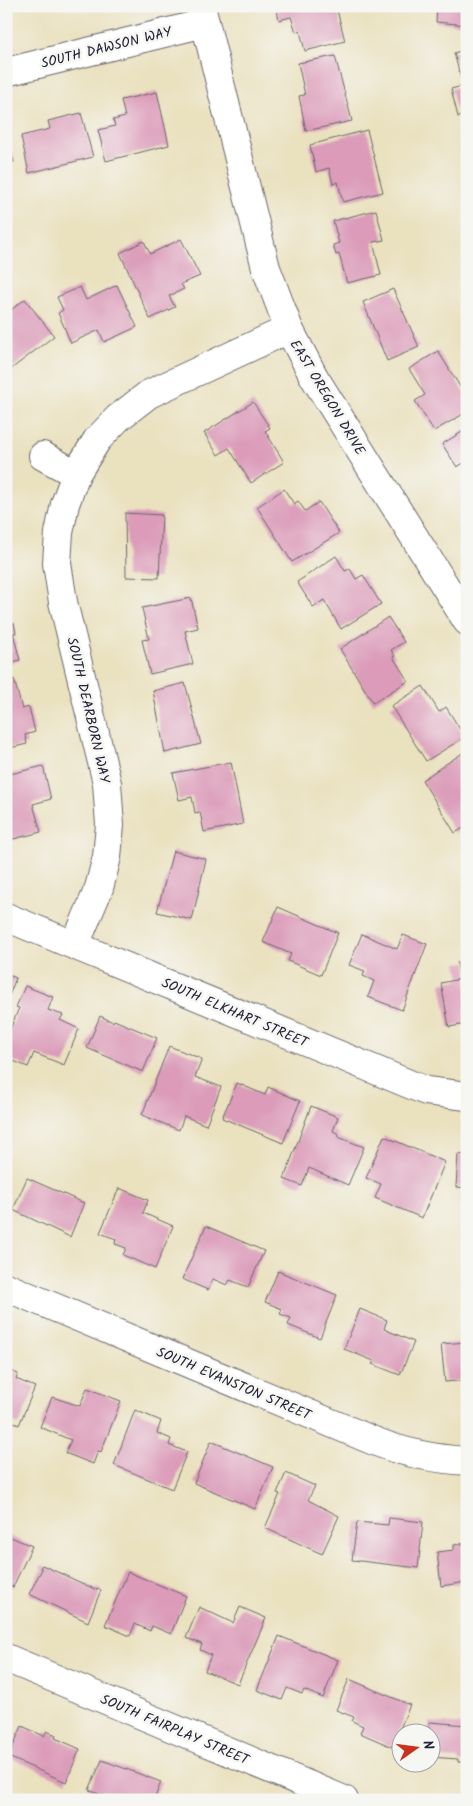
<svg xmlns="http://www.w3.org/2000/svg" width="473" height="1806" font-family="Kalam,sans-serif">
  <style>
    .building { fill: #db9bb9 }
    .lines { fill: none; stroke-linecap: round; stroke-linejoin: round }
    .street-casing { stroke: #686569; stroke-width: 30 }
    .street { stroke: #fff; stroke-width: 28 }
    .labels { text-anchor: middle; stroke-width: 5; stroke-linejoin: round; paint-order: stroke }
    .street-label { font-size: 14px; fill: #22223b; stroke: #f6f6f2 }
  </style>
  <rect width="100%" height="100%" fill="#f6f6f2"/>
  <filter id="ink" filterUnits="userSpaceOnUse"><feTurbulence type="fractalNoise" baseFrequency=".02" numOctaves="2"/><feDisplacementMap in="SourceGraphic" scale="10" xChannelSelector="R" yChannelSelector="G"/><feConvolveMatrix kernelMatrix="1 2 1 2 8 2 1 2 1" color-interpolation-filters="sRGB"/></filter>
  <filter id="wash" filterUnits="userSpaceOnUse"><feTurbulence type="fractalNoise" baseFrequency=".0096" numOctaves="4" result="noise"/><feDisplacementMap in="SourceGraphic" scale="20" xChannelSelector="R" yChannelSelector="G"/><feGaussianBlur stdDeviation="1.12" result="paint"/><feColorMatrix in="noise" values="0 0 0 0 0 0 0 0 0 0 0 0 0 0 0 0 0 1.4 0 .05"/><feComposite in="paint" operator="in"/></filter>
  <g filter="url(#wash)">
    <rect width="100%" height="100%" fill="#eae1bf"/>
    <g id="blocks">
      <!-- building -->
      <g class="building">
        <path d="M276 6H336L345 41 305 51 300 31 296 32 291 17 279 20Z"/>
        <path d="M437 6H467V25L436 22Z"/>
        <path d="M467 49V115L458 117 451 89 463 86 454 53Z"/>
        <path d="M335 56 352 121 306 131 299 96 305 95 298 63Z"/>
        <path d="M157 92 169 145 106 161 98 130 115 126 113 120 125 117 121 100Z"/>
        <path d="M81 113 93 157 29 173 21 136 50 129 48 121Z"/>
        <path d="M367 130 383 192 343 202 338 182 333 184 329 168 316 172 310 145Z"/>
        <path d="M6 132 14 162 6 164Z"/>
        <path d="M376 210 384 240 373 242 381 275 347 283 339 254 336 255 333 245 339 243 333 221Z"/>
        <path d="M181 239 200 276 181 284 184 289 169 296 175 307 150 319 120 253 144 241 150 254Z"/>
        <path d="M117 285 137 327 104 342 99 330 71 343 58 313 63 310 57 297 80 287 86 300Z"/>
        <path d="M393 289 419 347 387 361 363 302Z"/>
        <path d="M25 299 54 336 6 373V314Z"/>
        <path d="M438 351 467 398V412L434 431 415 401 425 395 409 369Z"/>
        <path d="M253 402 270 428 265 431 284 462 251 483 229 448 218 455 204 433Z"/>
        <path d="M467 429V461L457 467 442 444Z"/>
        <path d="M284 489 294 504 298 501 305 511 319 502 339 533 292 562 257 507Z"/>
        <path d="M125 513 162 515 159 578 126 577Z"/>
        <path d="M336 556 345 571 350 569 356 579 363 575 381 604 341 629 324 600 313 607 297 582Z"/>
        <path d="M191 598 198 628 185 631 193 664 150 674 142 640 149 639 142 608Z"/>
        <path d="M388 617 404 642 391 650 395 656 393 657 408 681 373 703 340 649Z"/>
        <path d="M6 618 9 625 14 623 16 633H13L20 660 6 664Z"/>
        <path d="M14 679 22 709 29 707 35 732 25 735 27 744 6 749V681Z"/>
        <path d="M185 683 201 744 165 753 153 691Z"/>
        <path d="M423 686 439 712 446 707 465 737 426 761 391 706Z"/>
        <path d="M467 750V826L455 833 422 780Z"/>
        <path d="M231 762 243 824 204 832 200 812 195 813 192 797 179 800 173 773Z"/>
        <path d="M43 766 51 799 33 804 41 832 6 841V775Z"/>
        <path d="M173 851 206 859 192 920 157 912Z"/>
        <path d="M278 907 338 933 321 975 288 961 291 954 263 942Z"/>
        <path d="M362 934 397 949 403 935 427 944 402 1010 368 997 374 981 363 976 365 971 349 965Z"/>
        <path d="M467 962V1024L449 1027 441 983 460 979 457 963Z"/>
        <path d="M6 974 16 978 6 1003Z"/>
        <path d="M25 986 53 997 48 1010 63 1015 60 1020 79 1029 64 1065 34 1053 28 1067 6 1058V1039L19 1008 16 1007Z"/>
        <path d="M100 1016 113 1022 114 1020 157 1038 143 1072 87 1048Z"/>
        <path d="M169 1046 202 1059 195 1077 221 1087 206 1125 184 1116 179 1130 142 1115Z"/>
        <path d="M237 1083 265 1095 268 1087 300 1101 283 1143 222 1118Z"/>
        <path d="M311 1106 338 1117 333 1131 339 1134 338 1137 364 1147 348 1185 309 1168 302 1186 284 1179Z"/>
        <path d="M384 1136 445 1162 422 1218 375 1198 381 1184 366 1178Z"/>
        <path d="M458 1154 467 1155V1188L456 1187Z"/>
        <path d="M27 1178 84 1203 70 1237 13 1210Z"/>
        <path d="M119 1188 148 1200 143 1213 173 1226 155 1269 123 1255 126 1248 115 1244 116 1239 100 1233Z"/>
        <path d="M206 1226 264 1251 248 1287 230 1280 227 1285 213 1279 208 1290 182 1279Z"/>
        <path d="M278 1271 337 1295 320 1338 288 1325 291 1318 280 1314 282 1309 265 1302Z"/>
        <path d="M360 1309 387 1320 384 1329 414 1342 400 1375 372 1364 374 1361 344 1349Z"/>
        <path d="M467 1342V1380L445 1382 441 1344Z"/>
        <path d="M6 1369 18 1374 16 1379 35 1387 19 1425 6 1419Z"/>
        <path d="M87 1388 121 1401 101 1452 98 1451 93 1464 65 1453 71 1440 40 1427 52 1397 80 1406Z"/>
        <path d="M135 1410 161 1421 157 1433 171 1439 169 1445 187 1452 172 1489 114 1465Z"/>
        <path d="M211 1441 273 1467 255 1509 194 1483Z"/>
        <path d="M286 1473 315 1486 308 1500 339 1516 322 1554 265 1528 280 1494 277 1493Z"/>
        <path d="M389 1518 423 1522 418 1568 352 1560 357 1522 388 1525Z"/>
        <path d="M6 1535 32 1546 13 1587 6 1584Z"/>
        <path d="M467 1543V1582L441 1586 437 1552 454 1550V1545Z"/>
        <path d="M42 1565 97 1590 98 1588 101 1590 88 1622 29 1594 42 1569 40 1568Z"/>
        <path d="M128 1572 186 1596 171 1634 152 1626 150 1631 135 1624 130 1636 105 1625Z"/>
        <path d="M199 1607 233 1623 240 1607 266 1618 238 1684 205 1671 211 1655 200 1650 202 1644 186 1638Z"/>
        <path d="M279 1636 338 1660 323 1698 304 1690 302 1694 287 1688 282 1700 257 1690Z"/>
        <path d="M349 1679 410 1705 392 1747 360 1733 363 1726 352 1721 354 1717 336 1710Z"/>
        <path d="M429 1722 467 1725V1762H458V1759L430 1757Z"/>
        <path d="M22 1726 44 1736 47 1731 56 1735 55 1738 80 1749 66 1782 8 1757Z"/>
        <path d="M102 1760 161 1782 154 1800H113L89 1790Z"/>
      </g>
    </g>
  </g>
  <g filter="url(#ink)">
    <use href="#blocks" fill-opacity="0" stroke="#686569" stroke-width="1"/>
    <g class="lines">
      <defs>
        <g id="street">
          <path d="M201 6 266 268 289 329 314 377 467 621"/>
          <path d="M6 72 205 23"/>
          <path d="M43 456 76 474"/>
          <path d="M6 917 426 1091 467 1096"/>
          <path d="M75 945 99 888 107 857 110 825 107 783 63 602 57 563 59 533 65 504 76 474 97 440 118 418 149 394 289 329"/>
          <path d="M6 1287 374 1441C404 1453 434 1459 467 1461"/>
          <path d="M6 1658 344 1800"/>
        </g>
      </defs>
      <!-- street casing -->
      <use href="#street" class="street-casing"/>
      <!-- street -->
      <use href="#street" class="street"/>
    </g>
  </g>
  <g class="labels">
    <!-- street labels -->
    <g class="street-label">
      <text transform="translate(106 47) rotate(-14)" y="5">SOUTH DAWSON WAY</text>
      <text transform="translate(328 397) rotate(59)" y="5">EAST OREGON DRIVE</text>
      <text transform="translate(89 710) rotate(77)" y="5">SOUTH DEARBORN WAY</text>
      <text transform="translate(235 1012) rotate(23)" y="5">SOUTH ELKHART STREET</text>
      <text transform="translate(234 1383) rotate(23)" y="5">SOUTH EVANSTON STREET</text>
      <text transform="translate(175 1729) rotate(23)" y="5">SOUTH FAIRPLAY STREET</text>
    </g>
  </g>
  <!-- margin -->
  <rect width="473" height="1806" fill="none" stroke="#f6f6f2" stroke-width="25"/>
  <!-- north arrow -->
  <g transform="translate(416 1748) rotate(76)"><circle r="24" fill="#f6f6f2" stroke="#a1a1a9"/>
  <path d="M0-4L9 19L0 12L-9 19Z" fill="#c8321e"/>
  <text y="-8" font-size="14" font-weight="bold" text-anchor="middle" fill="#22223b">N</text>
  </g>
</svg>
